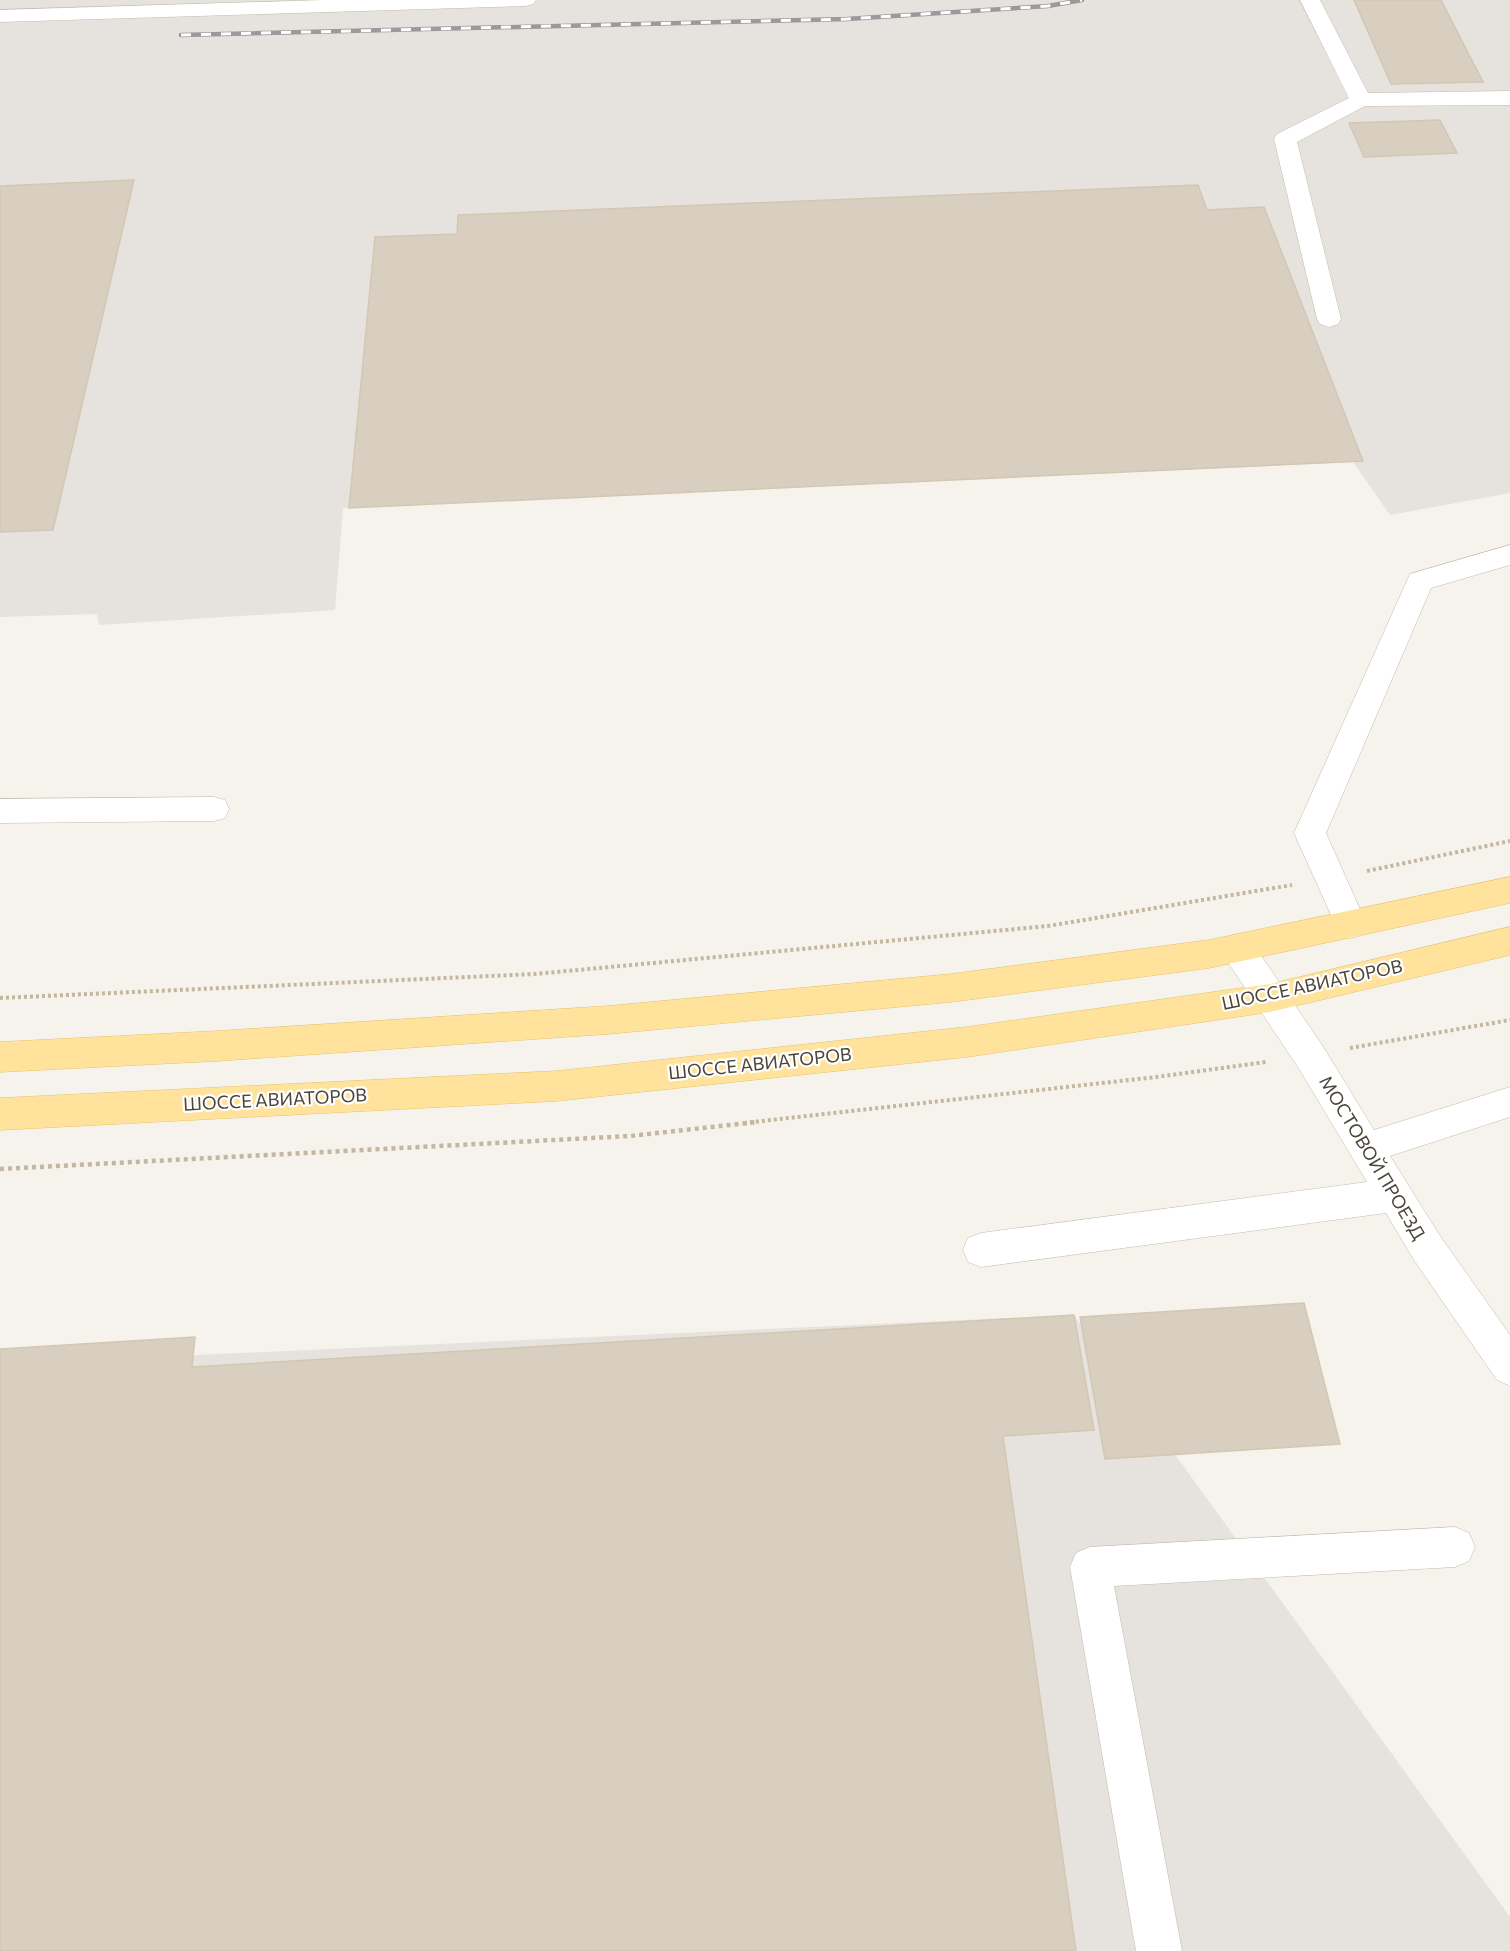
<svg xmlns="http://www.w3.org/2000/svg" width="1510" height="1951" font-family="Commissioner,sans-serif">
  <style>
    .industrial { fill: #e6e2dd }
    .building { fill: #d8cfc1; stroke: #d3c7b4; stroke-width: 1.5 }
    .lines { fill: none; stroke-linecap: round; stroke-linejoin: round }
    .minor-casing { stroke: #c2bbae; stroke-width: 1 }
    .major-casing { stroke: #e6c16a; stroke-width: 1 }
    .path-far1 { stroke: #c4b79f; stroke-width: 4; stroke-dasharray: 3 3; stroke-linecap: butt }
    .path { stroke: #c4b79f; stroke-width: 4.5; stroke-dasharray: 4 4; stroke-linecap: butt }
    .minor { fill: #fff; fill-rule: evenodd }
    .major { fill: #ffe39c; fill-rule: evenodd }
    .rail-casing { stroke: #9a9a9a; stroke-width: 4.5 }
    .rail { stroke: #fff; stroke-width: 3; stroke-dasharray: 10; stroke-linecap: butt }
    .labels { text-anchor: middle; stroke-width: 4.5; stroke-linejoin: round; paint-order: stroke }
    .street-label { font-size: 18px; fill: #4b4439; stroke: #fff }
  </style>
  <rect width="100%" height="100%" fill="#f6f3ec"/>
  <!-- industrial -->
  <g class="industrial">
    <path d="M0 0H1510V493L1390 515 1353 462 343 508 335 610 99 625 97 614 0 617Z"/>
    <path d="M1074 1315 1510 1917V1951H0V1364Z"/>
  </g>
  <!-- building -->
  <g class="building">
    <path d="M1354 0H1441L1483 82 1391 84Z"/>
    <path d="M1440 120 1457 153 1364 157 1349 123Z"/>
    <path d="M134 180 53 530 0 532V186Z"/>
    <path d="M1198 185 1207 210 1264 207 1363 461 349 508 375 237 457 234 458 215Z"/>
    <path d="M1304 1303 1340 1444 1105 1459 1080 1317Z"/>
    <path d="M1074 1315 1094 1430 1003 1436 1076 1951H0V1349L195 1337 192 1367Z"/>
  </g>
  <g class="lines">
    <defs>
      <g id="minor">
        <path d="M323 0H536L533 4 526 6 0 22V10Z"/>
        <path d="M1300 0H1320L1368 93 1510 91V105L1365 106 1297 142 1341 319 1338 324 1329 327 1320 324 1317 319 1274 139 1277 134 1349 98Z"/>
        <path d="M1510 545V565L1431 588 1326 833 1367 925 1362 935 1351 938 1340 935 1294 833 1410 574Z"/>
        <path d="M214 797 225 800 229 809 225 818 214 821 0 823V799Z"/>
        <path d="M1237 934 1249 938 1322 1045 1374 1130 1510 1087V1117L1390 1156 1440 1236 1510 1335V1386L1497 1380 1414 1260 1386 1213 981 1267 968 1262 963 1250 968 1238 981 1233 1367 1182 1298 1067 1225 958 1221 948 1225 938Z"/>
        <path d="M1455 1527 1469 1533 1475 1547 1469 1561 1455 1567 1114 1586 1182 1951H1136L1070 1567 1076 1553 1090 1547Z"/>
      </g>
      <g id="major">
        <path d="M1510 877V903L1209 968 951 1002 608 1034 217 1061 0 1072V1042L217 1031 608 1006 951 974 1209 940Z"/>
        <path d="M1510 927V955L1270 1012 967 1057 557 1101 0 1130V1098L557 1071 967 1027 1270 984Z"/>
      </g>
    </defs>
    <!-- minor casing -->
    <use href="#minor" class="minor-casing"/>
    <!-- major casing -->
    <use href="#major" class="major-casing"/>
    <!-- path-far1 -->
    <g class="path-far1">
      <path d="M1367 871 1510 841"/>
      <path d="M0 998 535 974 1048 926 1292 885"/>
      <path d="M1350 1048 1510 1020"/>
      <path d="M744 1123 1156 1077 1266 1062"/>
    </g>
    <!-- path -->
    <path class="path" d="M0 1169 630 1136 757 1122"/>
    <!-- minor -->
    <use href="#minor" class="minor"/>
    <!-- major -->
    <use href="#major" class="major"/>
    <defs>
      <path id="rail" d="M181 35 847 19 1048 6 1082 0"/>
    </defs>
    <!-- rail casing -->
    <use href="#rail" class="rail-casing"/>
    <!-- rail -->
    <use href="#rail" class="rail"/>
  </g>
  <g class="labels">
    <!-- street labels -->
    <g class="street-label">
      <text transform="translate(1312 985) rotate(-12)" y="6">ШОССЕ АВИАТОРОВ</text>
      <text transform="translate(760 1064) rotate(-6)" y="6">ШОССЕ АВИАТОРОВ</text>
      <text transform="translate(275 1100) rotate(-3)" y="6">ШОССЕ АВИАТОРОВ</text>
      <text transform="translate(1372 1158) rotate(59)" y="6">МОСТОВОЙ ПРОЕЗД</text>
    </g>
  </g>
</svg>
